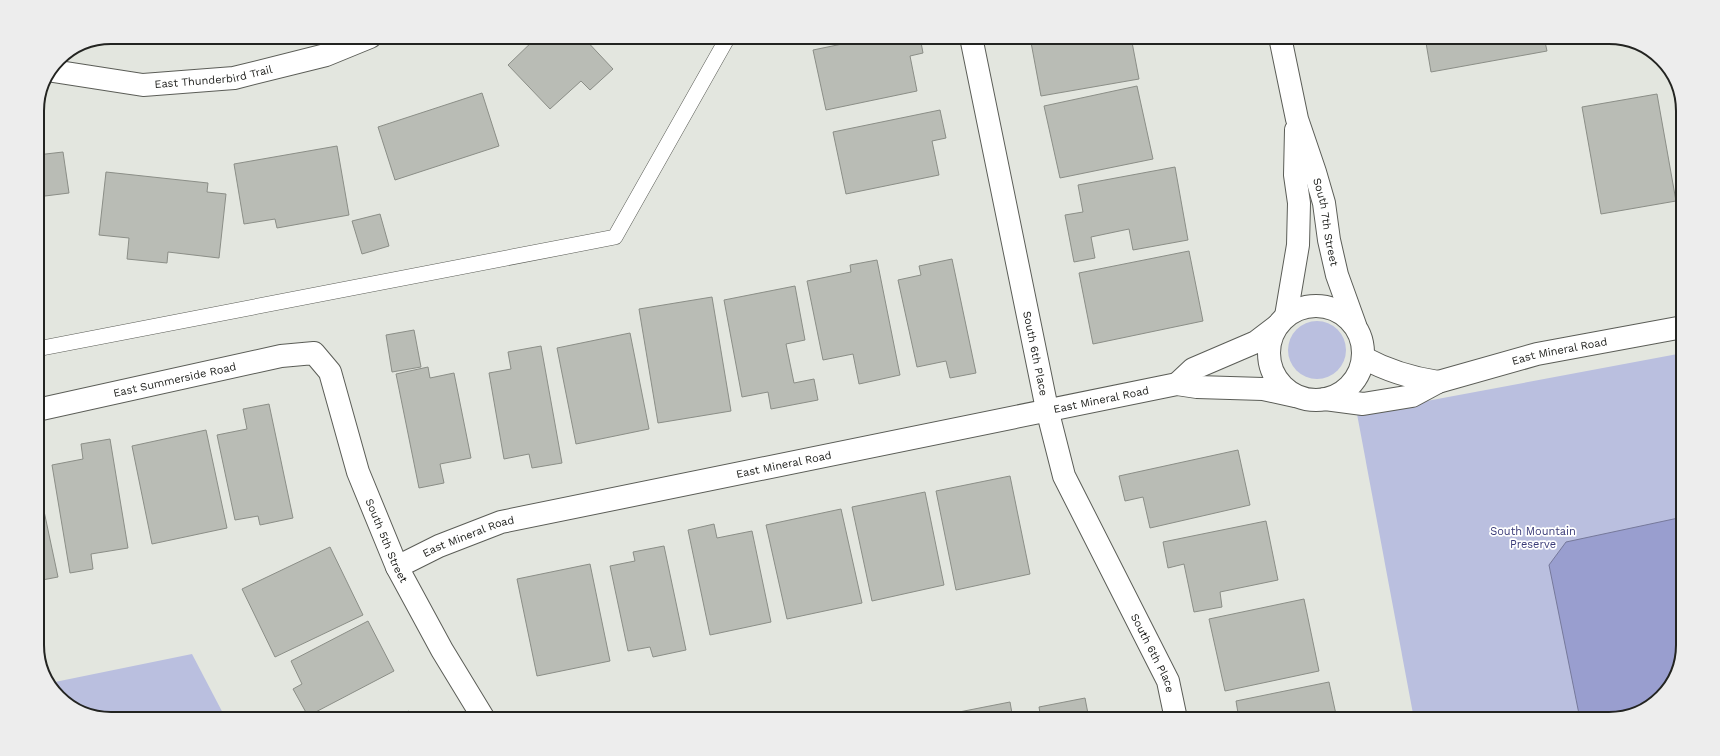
<svg xmlns="http://www.w3.org/2000/svg" width="1720" height="756" font-family="'Work Sans',sans-serif">
  <style>
    .green { fill: #babfdf }
    .water { fill: #999ecf; stroke: #76799b }
    .building { fill: #b9bcb5; stroke: #8b8e87 }
    .lines { fill: none; stroke-linecap: round; stroke-linejoin: round }
    .service-casing { stroke: #5b5d57; stroke-width: 16 }
    .minor-casing { stroke: #5b5d57; stroke-width: 24 }
    .tertiary-casing { stroke: #5b5d57; stroke-width: 24 }
    .service { stroke: #fff; stroke-width: 15 }
    .minor { stroke: #fff; stroke-width: 22 }
    .tertiary { stroke: #fff; stroke-width: 22 }
    .labels { text-anchor: middle; stroke-width: 3.5; stroke-linejoin: round; paint-order: stroke }
    .street-label { font-size: 11px; fill: #232421; stroke: #fff }
    .park-label { font-size: 11px; fill: #3a3b78; stroke: #fff }
    .rim { fill: none; stroke: #232421; stroke-width: 2 }
  </style>
  <rect width="100%" height="100%" fill="#e3e6df"/>
  <!-- green -->
  <g class="green">
    <circle cx="1317" cy="350" r="29"/>
    <path d="M1683 353V645L1677 673 1650 706 1609 719H1414L1357 414Z"/>
    <path d="M192 654 226 719H111L83 713 52 690 50 683Z"/>
  </g>
  <!-- water -->
  <path class="water" d="M1683 517V645L1677 673 1650 706 1609 719H1580L1549 565 1566 542Z"/>
  <!-- building -->
  <g class="building">
    <path d="M537 37H583L613 69 590 90 581 81 550 109 508 65Z"/>
    <path d="M876 37H920L923 53 910 56 917 91 826 110 813 50Z"/>
    <path d="M1030 37H1131L1139 79 1041 96Z"/>
    <path d="M1425 37H1544L1547 51 1431 72Z"/>
    <path d="M1137 86 1153 159 1060 178 1044 106Z"/>
    <path d="M1677 90 1683 106V119Z"/>
    <path d="M482 93 499 146 395 180 378 127Z"/>
    <path d="M1657 94 1676 201 1601 214 1582 107Z"/>
    <path d="M940 110 946 138 932 141 939 175 846 194 833 132Z"/>
    <path d="M337 146 349 215 277 228 275 219 244 224 234 164Z"/>
    <path d="M63 152 69 193 37 197V155Z"/>
    <path d="M1175 167 1188 240 1133 250 1129 229 1091 237 1095 258 1074 262 1065 215 1083 212 1078 185Z"/>
    <path d="M106 172 208 183 207 192 226 194 219 258 168 252 167 263 127 259 129 238 99 235Z"/>
    <path d="M380 214 389 246 362 254 352 221Z"/>
    <path d="M1189 251 1203 321 1093 344 1079 273Z"/>
    <path d="M952 259 976 373 950 378 946 361 917 367 898 280 921 275 919 266Z"/>
    <path d="M877 260 900 375 859 384 853 354 823 360 807 281 851 272 850 265Z"/>
    <path d="M795 286 805 340 786 344 794 383 814 379 818 400 771 409 768 392 742 397 724 300Z"/>
    <path d="M712 297 731 411 658 423 639 309Z"/>
    <path d="M414 330 421 367 392 372 386 335Z"/>
    <path d="M630 333 649 429 576 444 557 348Z"/>
    <path d="M541 346 562 463 532 468 529 454 504 459 489 373 511 369 508 352Z"/>
    <path d="M428 367 430 378 454 373 471 458 440 464 444 483 419 488 396 374Z"/>
    <path d="M269 404 293 518 260 525 258 516 235 520 217 435 247 429 243 409Z"/>
    <path d="M206 430 227 528 152 544 132 446Z"/>
    <path d="M110 439 128 548 91 554 93 569 70 573 52 465 83 459 81 444Z"/>
    <path d="M1238 450 1250 505 1150 528 1143 497 1125 501 1119 476Z"/>
    <path d="M1010 476 1030 574 956 590 936 491Z"/>
    <path d="M37 478 58 577 37 581Z"/>
    <path d="M925 492 944 585 872 601 852 507Z"/>
    <path d="M841 509 862 603 787 619 766 525Z"/>
    <path d="M1266 521 1278 580 1220 592 1222 607 1194 612 1184 564 1168 568 1163 542Z"/>
    <path d="M714 524 717 538 752 531 771 622 710 635 688 530Z"/>
    <path d="M664 546 686 650 653 657 650 647 628 651 610 566 635 561 633 552Z"/>
    <path d="M330 547 363 615 275 657 242 589Z"/>
    <path d="M590 564 610 661 537 676 517 579Z"/>
    <path d="M1304 599 1319 671 1225 691 1209 619Z"/>
    <path d="M368 621 394 671 308 716 293 689 302 684 291 661Z"/>
    <path d="M1329 682 1337 719H1239L1236 701Z"/>
    <path d="M1085 698 1089 719H1041L1039 707Z"/>
    <path d="M1010 702 1013 719H955L954 713Z"/>
    <path d="M409 711 413 719H393Z"/>
  </g>
  <g class="lines">
    <defs>
      <path id="service" d="M37 349 615 237 728 37"/>
      <g id="minor">
        <path id="s1" d="M971 37 1047 409 1064 476 1168 681 1176 719"/>
        <path id="s2" d="M1280 37 1297 119 1315 172 1324 203 1329 240 1337 275 1355 325"/>
        <circle cx="1316" cy="353" r="47"/>
        <path d="M1286 316 1298 245 1299 203 1295 175 1296 130"/>
        <path d="M1364 358C1388 371 1411 378 1438 382"/>
        <path d="M1177 384 1193 369 1256 342 1277 326"/>
        <path id="s3" d="M1325 399 1363 404 1412 396 1438 382 1537 354 1683 327"/>
        <path id="s4" d="M37 410 281 356 314 353 330 372 358 472 397 567 442 650 484 719"/>
        <path id="s5" d="M397 567 439 546 501 522 1177 384 1197 387 1263 389 1295 396"/>
      </g>
      <g id="tertiary">
        <path id="s6" d="M53 71 143 85 234 78 326 55 370 37"/>
      </g>
    </defs>
    <!-- service casing -->
    <use href="#service" class="service-casing"/>
    <!-- minor casing -->
    <use href="#minor" class="minor-casing"/>
    <!-- tertiary casing -->
    <use href="#tertiary" class="tertiary-casing"/>
    <!-- service -->
    <use href="#service" class="service"/>
    <!-- minor -->
    <use href="#minor" class="minor"/>
    <!-- tertiary -->
    <use href="#tertiary" class="tertiary"/>
  </g>
  <g class="labels">
    <!-- street labels -->
    <g class="street-label">
      <text dy="4" stroke="none"><textPath href="#s6" startOffset="162">East Thunderbird Trail</textPath></text>
      <text dy="4" stroke="none"><textPath href="#s2" startOffset="191">South 7th Street</textPath></text>
      <text dy="4" stroke="none"><textPath href="#s3" startOffset="243">East Mineral Road</textPath></text>
      <text dy="4" stroke="none"><textPath href="#s1" startOffset="323">South 6th Place</textPath></text>
      <text dy="4" stroke="none"><textPath href="#s4" startOffset="141">East Summerside Road</textPath></text>
      <text dy="4" stroke="none"><textPath href="#s5" startOffset="726">East Mineral Road</textPath></text>
      <text dy="4" stroke="none"><textPath href="#s5" startOffset="402">East Mineral Road</textPath></text>
      <text dy="4" stroke="none"><textPath href="#s5" startOffset="78">East Mineral Road</textPath></text>
      <text dy="4" stroke="none"><textPath href="#s4" startOffset="486">South 5th Street</textPath></text>
      <text dy="4" stroke="none"><textPath href="#s1" startOffset="647">South 6th Place</textPath></text>
    </g>
    <!-- park labels -->
    <g class="park-label">
      <text x="1533" y="535">South Mountain<tspan x="1533" dy="13">Preserve</tspan></text>
    </g>
  </g>
  <!-- crop -->
  <path d="M0 0H1720V756H0ZM111 44H1609A67 67 0 0 1 1676 111V645A67 67 0 0 1 1609 712H111A67 67 0 0 1 44 645V111A67 67 0 0 1 111 44Z" fill="#ededed" fill-rule="evenodd"/>
  <path class="rim" d="M111 44H1609A67 67 0 0 1 1676 111V645A67 67 0 0 1 1609 712H111A67 67 0 0 1 44 645V111A67 67 0 0 1 111 44Z"/>
</svg>
